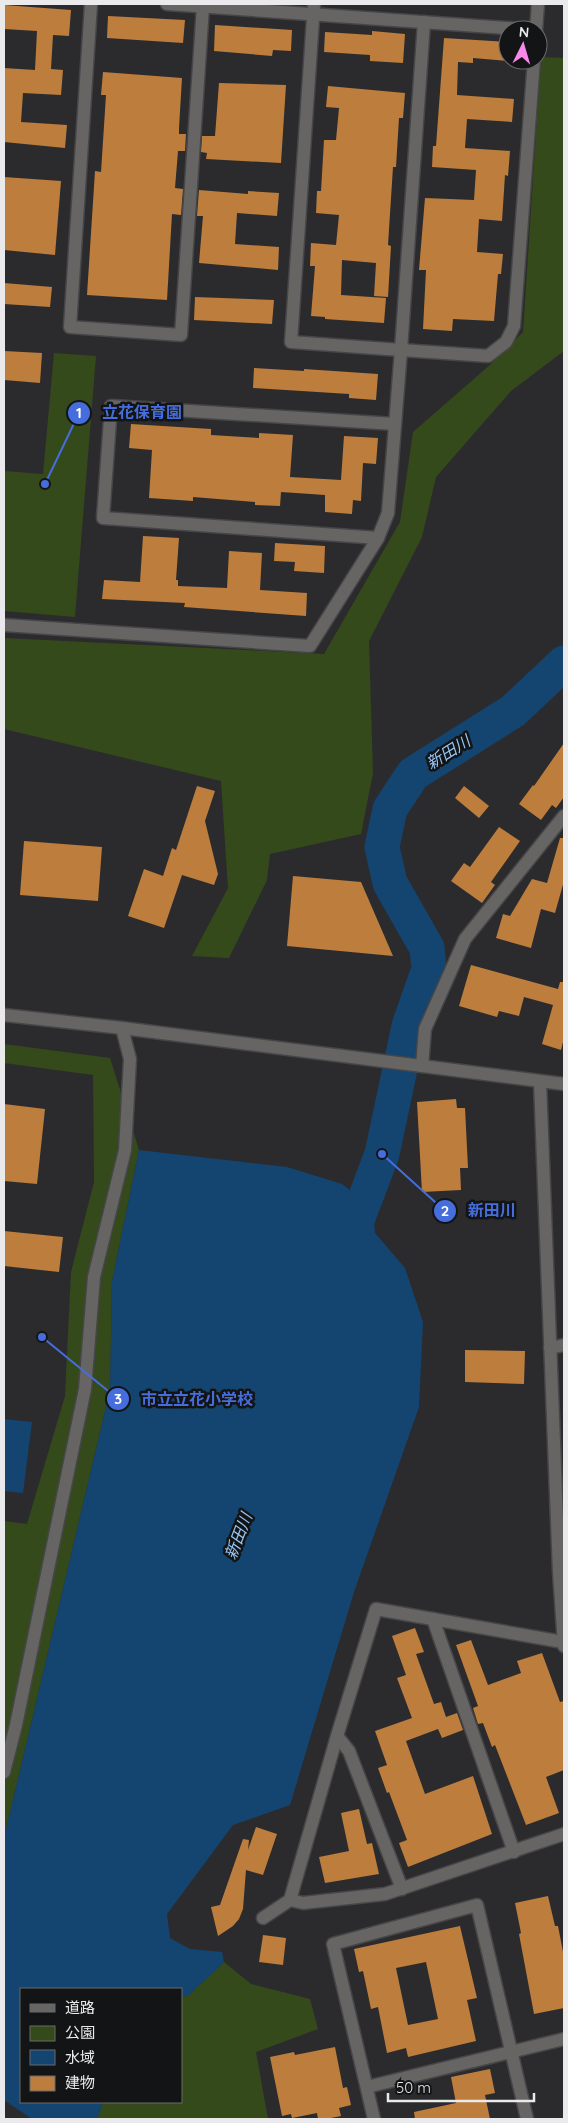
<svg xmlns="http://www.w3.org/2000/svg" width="568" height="2123" font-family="Quicksand,'Noto Sans JP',sans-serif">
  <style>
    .green { fill: #344a1b }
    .water { fill: #134570 }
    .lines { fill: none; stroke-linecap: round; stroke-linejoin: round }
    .river { stroke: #134570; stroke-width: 35 }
    .building { fill: #bd7d3d; fill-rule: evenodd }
    .minor-casing { stroke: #464649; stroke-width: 15 }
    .tertiary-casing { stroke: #464649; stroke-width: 15 }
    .minor { stroke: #666564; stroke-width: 12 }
    .tertiary { stroke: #666564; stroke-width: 12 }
    .labels { text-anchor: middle; stroke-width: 5; stroke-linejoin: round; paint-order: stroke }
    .water-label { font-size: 16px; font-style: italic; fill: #96c7f7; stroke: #131415 }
    .leader { fill: none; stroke: #466ddc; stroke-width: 2 }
    .callout-dot { fill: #466ddc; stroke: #131415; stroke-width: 2 }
    .mark-label { font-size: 15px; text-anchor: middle; font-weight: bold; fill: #fff }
    .callout-label { font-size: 16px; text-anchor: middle; font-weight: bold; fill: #466ddc; stroke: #131415; stroke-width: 5; stroke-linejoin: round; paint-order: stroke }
  </style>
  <rect width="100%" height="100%" fill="#2b2b2e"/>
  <!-- green -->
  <g class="green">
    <path d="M541 57 564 58V351L511 391 436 477 422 537 369 641 373 773 361 834 270 854 267 880 229 958 192 956 228 888 221 781 4 729V638L324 654 400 522 413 432 491 364 523 332Z"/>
    <path d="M54 353 96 356 75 617 4 611V471L43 474Z"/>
    <path d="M4 1044 110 1058 139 1150 112 1281 110 1390 4 1838V1521L27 1524 65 1396 71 1272 94 1182 93 1075 4 1063Z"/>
    <path d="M224 1962 251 1984 310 1999 318 2029 256 2052 268 2119H97L103 2102H181V1997L189 1994Z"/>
  </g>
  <!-- water -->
  <g class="water">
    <path d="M139 1150 287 1167 342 1184 373 1208 375 1233 405 1268 423 1322 419 1407 354 1592 290 1805 233 1825 167 1914 170 1938 190 1949 222 1952 224 1962 189 1995 181 1997V1989H21V2102H103L97 2119H32L4 2100V1838L110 1390 112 1281Z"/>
    <path d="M4 1419 32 1422 23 1493 4 1491Z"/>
  </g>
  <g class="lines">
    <!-- river -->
    <path class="river" d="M348 1244 382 1154 409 1026 429 969 427 948 390 883 382 847 390 809 413 774 513 711 564 663"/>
  </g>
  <!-- building -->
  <g class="building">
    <path d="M4 5 71 10 69 36 53 35 51 69 63 70 61 95 23 93 21 122 67 125 65 148 4 142V68L35 70 37 31 4 29Z"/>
    <path d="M108 16 185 20 183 43 107 38Z"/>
    <path d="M215 25 292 30 291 51 273 50 272 56 214 51Z"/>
    <path d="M372 31 405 34 403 63 370 61V55L324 52 325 32 372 35Z"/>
    <path d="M444 38 508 42V61L473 58V63L458 62 457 95 514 99 512 122 467 119 465 148 510 151 508 176 505 175 502 221 479 219 477 252 503 254 501 274H498L494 321 453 319 452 331 423 329 426 270H419L425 198 474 200 476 170 432 167 433 146H436Z"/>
    <path d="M103 72 182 78 179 128V134H186L185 151H178L175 188 183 189 181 215 172 214 167 300 87 295 95 171 101 172 106 95H101Z"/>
    <path d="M219 83 286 85 281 163 206 159 207 153 201 152 202 136H215Z"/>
    <path d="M328 86 405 93 403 118H399L396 167H393L388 245 391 246 388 297 374 296 376 263 342 260 341 295 386 298 384 323 325 319V317L311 316 315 266H310L311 243 336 245 339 215 316 213 317 191H321L324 140H336L339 108 326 107Z"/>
    <path d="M4 177 61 181 55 255 4 250Z"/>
    <path d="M199 190 248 194V191L279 193 277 216 237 213 235 244 279 247 278 270 199 263 203 216H197Z"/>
    <path d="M4 283 52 287 50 307 4 304Z"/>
    <path d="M195 297 274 300 272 324 194 320Z"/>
    <path d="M4 351 42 353 40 383 4 380Z"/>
    <path d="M254 368 304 371V369L378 374 376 400 349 398V394L253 388Z"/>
    <path d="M131 424 211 429V435L259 438V433L293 435 290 477 341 480 344 436 378 438 376 464 363 463 361 501 353 500 352 514 325 512V495L281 492 280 506 255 505V502L193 497V501L149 498 152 450 129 448Z"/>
    <path d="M143 536 179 538 176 580H178V586L227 588 229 551 262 553 260 590 307 593 306 616 184 607 185 603 102 599 104 580 140 582Z"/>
    <path d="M275 543 325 546 324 573 294 571 295 562 274 561Z"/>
    <path d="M564 743V797L556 808 552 805 541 820 519 804 533 785 534 786Z"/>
    <path d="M197 786 215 791 205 821 218 874 214 885 182 875 164 928 128 916 144 869 163 876 172 848 176 850Z"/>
    <path d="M464 786 489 806 479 818 455 798Z"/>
    <path d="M499 827 520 841 491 882 495 885 482 903 451 881 464 863 470 867Z"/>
    <path d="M560 838H564V881L555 913 541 909 531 948 496 938 503 914 510 916 532 879 547 883Z"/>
    <path d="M24 841 102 847 98 901 20 895Z"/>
    <path d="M293 876 361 882 393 956 287 946Z"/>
    <path d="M471 965 558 989 560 982H564V1038L561 1050 542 1044 553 1005 524 997 519 1016 499 1011 497 1017 459 1006Z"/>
    <path d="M456 1099 457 1108H465L468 1168H460L461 1190 422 1192 417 1102Z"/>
    <path d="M4 1104 45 1109 37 1184 4 1181Z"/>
    <path d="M4 1231 63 1237 59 1272 4 1266Z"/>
    <path d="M465 1350 525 1351 524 1384 465 1382Z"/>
    <path d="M415 1628 424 1652 416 1654 434 1704 441 1702 446 1717 457 1713 463 1730 442 1738 438 1729 406 1741 425 1794 473 1776 492 1834 408 1867 399 1843 407 1840 389 1792 387 1793 378 1768 387 1765 375 1731 412 1718 397 1678 406 1675 392 1636Z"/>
    <path d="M471 1640 488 1685 521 1673 517 1661 542 1653 560 1702 564 1701V1770L546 1777 559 1813 526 1825 495 1745 492 1747 483 1723 478 1724 473 1708 478 1706 456 1645Z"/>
    <path d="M359 1809 367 1844 372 1843 379 1874 325 1883 319 1857 349 1851 341 1813Z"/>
    <path d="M256 1827 277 1834 263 1875 246 1870 243 1909 239 1919 233 1926 218 1936 211 1907 220 1905 243 1839 249 1840 248 1850Z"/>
    <path d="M548 1896 555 1926H558L564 1957V2008L534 2014 519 1934 521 1933 515 1903Z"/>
    <path d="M460 1926 477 1998 467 2000 476 2041 408 2057 406 2048 387 2053 378 2007 371 2009 363 1971 359 1972 354 1949ZM426 1962 438 2019 408 2025 396 1968Z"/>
    <path d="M263 1935 286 1938 283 1965 259 1962Z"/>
    <path d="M335 2047 343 2088 347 2087 351 2105 339 2108 341 2116 326 2119H318L317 2113 292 2118 291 2114 282 2116 270 2057 294 2052 295 2055Z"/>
    <path d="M490 2069 495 2093 485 2095 490 2119H415L414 2112 456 2103 451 2077Z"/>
  </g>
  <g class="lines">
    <defs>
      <g id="minor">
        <path d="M91 4 70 327 181 335 203 6"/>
        <path d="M167 4 536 30"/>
        <path d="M314 4 291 342 401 350 424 22"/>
        <path d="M536 30 538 4"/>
        <path d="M378 538 103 518 111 406 395 424"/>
        <path d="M4 625 310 646 378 538 388 513 401 350 488 356 506 342 514 326 534 60"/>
        <path d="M422 1066 425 1029 465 939 564 816"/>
        <path d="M540 1082 559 1572 564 1646"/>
        <path d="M550 1348 564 1345"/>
        <path d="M433 1619 514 1852"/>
        <path d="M337 1736 349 1751 402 1889"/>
        <path d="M4 1772 16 1725 85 1389 94 1277 125 1150 130 1059 122 1028"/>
        <path d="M290 1900 303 1903 385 1894 564 1834"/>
        <path d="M263 1918 290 1900 337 1736 376 1609 563 1642"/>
        <path d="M367 2087 564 2039"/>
        <path d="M374 2119 333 1944 477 1905 527 2119"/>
      </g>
      <path id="tertiary" d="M4 1015 122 1028 564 1084"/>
    </defs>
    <!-- minor casing -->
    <use href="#minor" class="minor-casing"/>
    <!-- tertiary casing -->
    <use href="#tertiary" class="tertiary-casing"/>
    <!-- minor -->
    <use href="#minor" class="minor"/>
    <!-- tertiary -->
    <use href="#tertiary" class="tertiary"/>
  </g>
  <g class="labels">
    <!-- water labels -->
    <g class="water-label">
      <text transform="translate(448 752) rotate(-32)" y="6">新田川</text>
      <text transform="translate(238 1536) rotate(-69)" y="6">新田川</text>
    </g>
  </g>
  <!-- callouts -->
  <path class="leader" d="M45 484L79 413M382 1154L445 1211M42 1337L118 1399"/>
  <g class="callout-dot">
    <circle cx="45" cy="484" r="5"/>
    <circle cx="382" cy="1154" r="5"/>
    <circle cx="42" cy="1337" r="5"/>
    <circle cx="79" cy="413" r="12"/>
    <circle cx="445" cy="1211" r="12"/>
    <circle cx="118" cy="1399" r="12"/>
  </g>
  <g class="mark-label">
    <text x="79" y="418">1</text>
    <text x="445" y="1216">2</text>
    <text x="118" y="1404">3</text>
  </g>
  <g class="callout-label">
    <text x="142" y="418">立花保育園</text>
    <text x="492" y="1216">新田川</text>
    <text x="197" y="1405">市立立花小学校</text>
  </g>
  <!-- border -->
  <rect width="568" height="2123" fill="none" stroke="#eaeaec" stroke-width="10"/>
  <!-- legend -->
  <rect x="20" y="1988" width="162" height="115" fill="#131415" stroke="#696a6b"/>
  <rect x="30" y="2004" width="25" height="8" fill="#666564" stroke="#696a6b"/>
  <text x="65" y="2013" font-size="15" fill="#eaeaec">道路</text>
  <rect x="30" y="2026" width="25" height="15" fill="#344a1b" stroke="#696a6b"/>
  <text x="65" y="2038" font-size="15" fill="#eaeaec">公園</text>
  <rect x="30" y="2050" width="25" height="15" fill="#134570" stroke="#696a6b"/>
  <text x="65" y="2063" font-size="15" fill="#eaeaec">水域</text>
  <rect x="30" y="2076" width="25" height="15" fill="#bd7d3d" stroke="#696a6b"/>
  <text x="65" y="2088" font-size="15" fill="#eaeaec">建物</text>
  <!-- north arrow -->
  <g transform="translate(523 45) rotate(5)"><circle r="24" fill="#131415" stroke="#696a6b"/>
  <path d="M0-4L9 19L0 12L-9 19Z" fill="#f888ea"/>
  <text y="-8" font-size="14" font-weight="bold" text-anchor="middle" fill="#eaeaec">N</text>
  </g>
  <!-- scale -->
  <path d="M388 2093v8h146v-8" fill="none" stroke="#eaeaec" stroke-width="2.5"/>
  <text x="396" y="2093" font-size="15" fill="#eaeaec" stroke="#131415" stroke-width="4" paint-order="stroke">50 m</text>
</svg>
